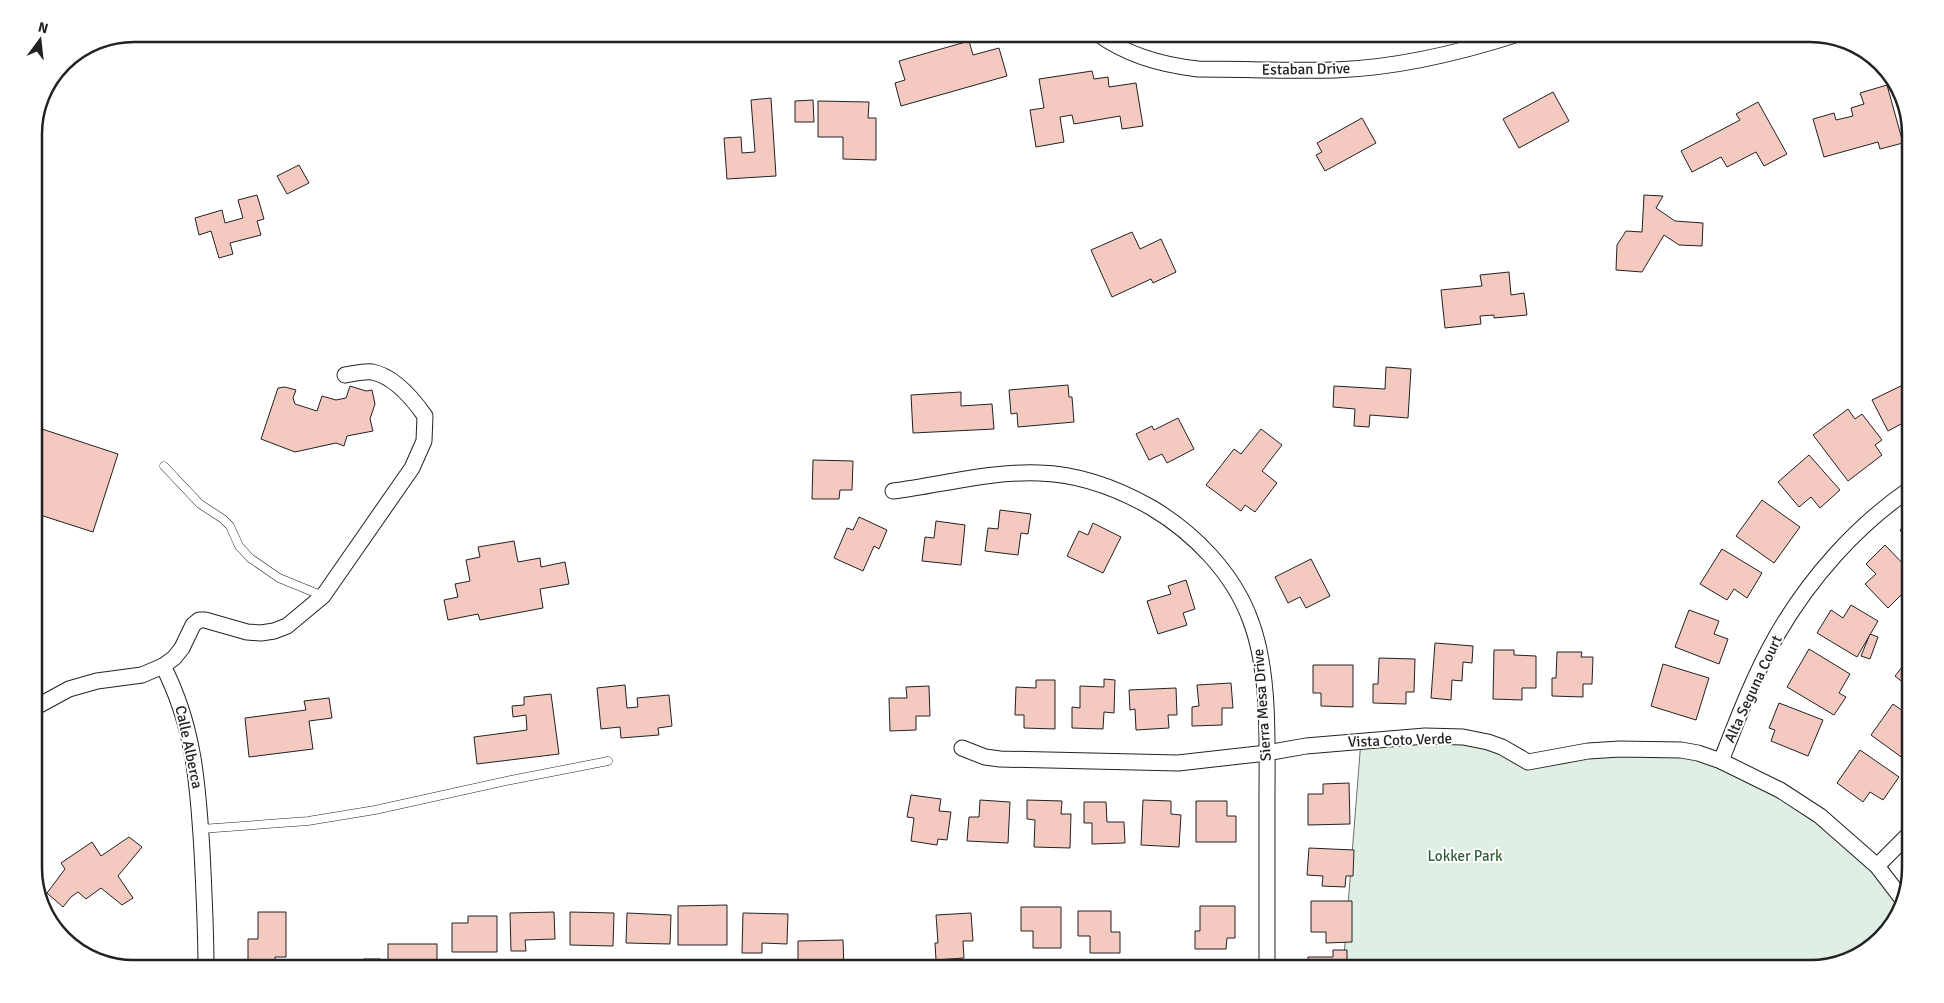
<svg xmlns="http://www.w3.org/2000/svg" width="1944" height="1003" font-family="Signika,sans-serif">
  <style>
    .green { fill: #e0efe3; stroke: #6f6f6f }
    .building { fill: #f3c9c0; stroke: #222 }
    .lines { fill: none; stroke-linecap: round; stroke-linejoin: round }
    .lane-casing { stroke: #222; stroke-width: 9 }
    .street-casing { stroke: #222; stroke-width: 17 }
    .lane { stroke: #fff; stroke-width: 8 }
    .street { stroke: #fff; stroke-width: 15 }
    .labels { text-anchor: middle; stroke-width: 4; stroke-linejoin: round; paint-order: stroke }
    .street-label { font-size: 15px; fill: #222; stroke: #fff }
    .park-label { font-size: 15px; fill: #2f5e38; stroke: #fff }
    .rim { fill: none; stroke: #222; stroke-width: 2.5 }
  </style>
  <rect width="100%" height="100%" fill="#fff"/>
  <!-- green -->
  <path class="green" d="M1463 737 1528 762 1681 750 1820 816 1903 900 1900 913 1860 956 1810 969H1343L1361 740Z"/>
  <!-- building -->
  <g class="building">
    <path d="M759 34H799L797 40 787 37 786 41Z"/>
    <path d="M969 41 973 55 999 48 1007 76 901 106 895 83 905 80 899 61Z"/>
    <path d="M1092 71 1094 79 1108 77 1109 87 1136 83 1143 126 1122 129 1120 116 1074 124 1072 115 1060 117 1064 142 1036 147 1030 110 1044 108 1039 79Z"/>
    <path d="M1887 85 1903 143 1880 149 1878 142 1824 157 1813 119 1834 113 1836 120 1853 116 1851 108 1864 104 1860 93Z"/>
    <path d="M1553 92 1569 121 1519 148 1503 119Z"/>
    <path d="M771 98 776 176 727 179 724 138 741 137 742 153 755 152 751 100Z"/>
    <path d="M813 100 814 122H795V101Z"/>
    <path d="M818 101 869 102 868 118H876V160L843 159V137H818Z"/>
    <path d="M1758 102 1787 154 1764 166 1756 152 1727 167 1721 157 1692 172 1681 151 1740 120 1736 114Z"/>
    <path d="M1362 118 1376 143 1325 171 1316 155 1322 152 1317 143Z"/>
    <path d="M299 165 309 183 287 194 277 176Z"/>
    <path d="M257 195 264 219 257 221 261 235 230 243 233 254 219 258 211 231 199 235 195 218 222 210 225 223 243 218 238 200Z"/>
    <path d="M1644 195 1663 196 1656 208 1675 221 1703 223 1702 246 1679 245 1664 235 1642 272 1616 270 1617 245 1626 231 1642 232Z"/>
    <path d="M1132 232 1140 249 1161 239 1176 272 1153 283 1151 279 1112 297 1091 250Z"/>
    <path d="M1509 272 1511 295 1524 293 1527 315 1494 318V315L1480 316 1481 324 1445 328 1441 290 1482 286 1480 275Z"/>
    <path d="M1386 367 1411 369 1408 418 1370 415 1369 427 1354 426 1355 409 1333 407 1334 386 1385 389Z"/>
    <path d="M1909 382 1910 385V432L1906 434 1901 424 1888 431 1872 400Z"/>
    <path d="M1068 385 1069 397H1072L1074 422 1018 427 1017 413 1011 414 1009 390Z"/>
    <path d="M350 386 366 391 372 390 375 404 370 419 373 431 347 436 344 446 336 443 295 452 261 439 278 388 285 387 296 390 293 398 295 404 317 411 322 396 336 400 346 398Z"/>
    <path d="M961 392V406L992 404 994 429 913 433 911 395Z"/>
    <path d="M1848 409 1855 419 1862 414 1882 440 1875 445 1882 455 1848 481 1813 435Z"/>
    <path d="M1178 418 1194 449 1167 463 1162 454 1149 460 1136 434 1152 426 1154 430Z"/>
    <path d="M42 429 118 454 93 532 34 513V455Z"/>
    <path d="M1261 429 1282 445 1262 471 1277 483 1255 512 1245 505 1241 511 1206 485 1234 449 1241 454Z"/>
    <path d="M1809 455 1840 490 1820 508 1811 497 1799 507 1778 482Z"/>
    <path d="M813 460 853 461 852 490H840L839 499H812Z"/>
    <path d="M1762 500 1800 527 1774 563 1736 536Z"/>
    <path d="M1000 510 1031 514 1028 534 1021 533 1018 555 985 551 988 528 998 529Z"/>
    <path d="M859 517 887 530 879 549 874 546 863 571 834 558 847 528 853 530Z"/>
    <path d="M936 521 965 525 961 565 922 561 925 537 934 538Z"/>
    <path d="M1093 523 1121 537 1103 573 1067 556 1079 531 1088 535Z"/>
    <path d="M1910 524V546L1900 530Z"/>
    <path d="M514 541 518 562 540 558 541 567 565 562 569 584 540 589 543 608 480 620 478 614 448 620 444 600 458 597 455 584 470 581 466 560 480 557 478 547Z"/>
    <path d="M1885 545 1910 571V586L1888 608 1865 584 1876 574 1866 564Z"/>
    <path d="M1722 549 1762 573 1747 598 1734 589 1727 600 1700 584Z"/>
    <path d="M1311 559 1330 596 1306 608 1300 597 1288 603 1275 577Z"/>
    <path d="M1186 580 1195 609 1183 613 1187 625 1158 634 1147 601 1171 594 1168 586Z"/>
    <path d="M1851 605 1878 621 1857 657 1817 633 1831 610 1843 618Z"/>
    <path d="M1689 610 1719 621 1714 634 1728 639 1719 664 1675 647Z"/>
    <path d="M1870 634 1878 637 1870 659 1861 656Z"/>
    <path d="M1435 643 1473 646 1472 663 1463 662 1462 681 1452 680 1451 700 1431 698Z"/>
    <path d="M1809 649 1850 674 1839 693 1846 697 1834 715 1787 687Z"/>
    <path d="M1494 650H1514V655L1536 656V688H1522V700L1493 699Z"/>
    <path d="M1557 652H1582L1581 657H1593L1592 684H1583V697L1552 696V678H1556Z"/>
    <path d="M1910 657V688L1895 676Z"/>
    <path d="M1379 658 1415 659 1414 692H1406V704L1373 703V684H1378Z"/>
    <path d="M1663 664 1709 678 1696 720 1651 706Z"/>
    <path d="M1313 665H1353V707L1321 706V693H1313Z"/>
    <path d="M1104 679 1115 680 1114 713 1104 712 1103 729 1072 728V707L1080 708V686L1104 687Z"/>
    <path d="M1036 680H1055V729L1024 728V715H1015L1016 687 1036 688Z"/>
    <path d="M1231 683 1233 708H1222V725L1192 726V707L1199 706 1197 685Z"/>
    <path d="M625 685 627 708 638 707 637 698 669 695 672 726 658 728 659 735 621 738 620 727 601 729 597 688Z"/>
    <path d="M929 686 930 716H916V730L890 731 889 698H907L906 687Z"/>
    <path d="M1176 688 1177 715H1168L1169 728 1136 730 1135 709 1130 710 1129 690Z"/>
    <path d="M551 694 559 754 477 764 474 737 527 730 526 715 513 717 512 706 524 705V697Z"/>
    <path d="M329 698 332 718 309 721 313 749 249 757 245 718 306 710 304 701Z"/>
    <path d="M1779 703 1823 720 1808 756 1771 741 1775 730 1769 728Z"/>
    <path d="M1893 704 1910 716V751L1904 759 1871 735Z"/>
    <path d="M1860 750 1899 777 1883 800 1870 792 1863 802 1837 783Z"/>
    <path d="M1349 783 1350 824 1308 825V794H1323V784Z"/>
    <path d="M911 795 941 799 939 811 951 812 947 840 938 839 937 845 911 841 914 818 907 817Z"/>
    <path d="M980 800 1010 802 1008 843 967 841 969 817H979Z"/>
    <path d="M1027 800 1062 801 1061 814H1071L1070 848 1034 847 1035 820 1027 819Z"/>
    <path d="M1143 800 1171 801V814L1181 815 1179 847 1141 845Z"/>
    <path d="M1196 801H1227V816H1236V842H1196Z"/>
    <path d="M1084 802H1106L1107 822H1124L1125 843 1092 844V823H1084Z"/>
    <path d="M129 837 142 847 118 876 133 898 122 905 101 888 86 899 78 892 71 897 63 907 47 893 65 869 61 863 92 842 101 856Z"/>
    <path d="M1309 848 1354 850 1353 876H1346L1345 887 1322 886 1323 876 1307 875Z"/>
    <path d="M1311 901H1352V942L1326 943V932H1311Z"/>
    <path d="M727 905V945H678V906Z"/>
    <path d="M1200 906H1235V938H1227L1226 949H1195V931H1200Z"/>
    <path d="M1021 907H1061V948H1033V931H1021Z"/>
    <path d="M1078 911H1111V932H1120V953H1090V936H1078Z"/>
    <path d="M258 912H286V957H275V967H248V939H258Z"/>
    <path d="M554 912 555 939 525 940 526 951H511L510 913Z"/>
    <path d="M570 912 614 913 613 946 570 945Z"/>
    <path d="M627 913 671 915 670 944 626 943Z"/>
    <path d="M743 913 788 914 787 944 762 943V953H742Z"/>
    <path d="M971 913 973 941H963L964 958 936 960 935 943H938L936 915Z"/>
    <path d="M468 916H497V952H452V923H468Z"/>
    <path d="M843 940 844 969H798V941Z"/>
    <rect x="388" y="944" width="49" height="25"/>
    <path d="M1333 950H1347V962H1355V969H1308V957H1333Z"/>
    <rect x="364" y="959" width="16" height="10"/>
  </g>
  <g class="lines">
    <defs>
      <g id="lane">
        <path d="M164 466 200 504 223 519 230 526 239 546 250 558 279 578 323 596"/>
        <path d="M201 829 308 821 375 810 511 780 608 761"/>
      </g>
      <g id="street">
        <path d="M1098 34C1128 56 1162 65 1198 69 1244 69 1290 71 1335 70 1398 68 1459 53 1518 34"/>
        <path d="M893 491C941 485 990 471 1039 473 1079 474 1117 488 1152 508 1194 533 1233 573 1250 619 1270 670 1267 740 1267 795 1267 853 1267 911 1267 969"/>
        <path d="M163 666C194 726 198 784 202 851 204 890 206 930 206 969"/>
        <path d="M34 708 69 689 97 681 142 675 163 666 174 658 182 648 193 625 199 620H205L247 632 261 633 274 631 287 626 323 596 412 468 424 441 425 416C413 399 394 376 372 372 363 371 353 374 345 375"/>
        <path d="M962 748 985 757 1000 759 1178 763 1267 753 1306 746 1425 736 1463 737 1488 742 1502 747 1528 762 1588 751 1620 749 1681 750 1698 753 1721 761 1780 790 1820 816 1877 866 1903 900"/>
        <path d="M1721 761C1738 718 1754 675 1777 635 1810 578 1856 526 1910 489"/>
        <path d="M1877 866 1910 833"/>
      </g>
    </defs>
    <!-- lane casing -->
    <use href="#lane" class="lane-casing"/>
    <!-- street casing -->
    <use href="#street" class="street-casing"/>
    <!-- lane -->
    <use href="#lane" class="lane"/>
    <!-- street -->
    <use href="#street" class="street"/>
  </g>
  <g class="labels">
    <!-- street labels -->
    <g class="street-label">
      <text transform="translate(1306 69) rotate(-1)" y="5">Estaban Drive</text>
      <text transform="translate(1753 689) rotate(-65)" y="5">Alta Seguna Court</text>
      <text transform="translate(1262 705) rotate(-94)" y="5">Sierra Mesa Drive</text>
      <text transform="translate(1400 740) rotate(-2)" y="5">Vista Coto Verde</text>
      <text transform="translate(189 747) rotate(78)" y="5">Calle Alberca</text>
    </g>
    <!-- park labels -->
    <g class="park-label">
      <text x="1465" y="861">Lokker Park</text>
    </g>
  </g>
  <!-- crop -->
  <path d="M0 0H1944V1003H0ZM134 42H1810A92 92 0 0 1 1902 134V868A92 92 0 0 1 1810 960H134A92 92 0 0 1 42 868V134A92 92 0 0 1 134 42Z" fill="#fff" fill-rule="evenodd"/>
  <path class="rim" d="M134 42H1810A92 92 0 0 1 1902 134V868A92 92 0 0 1 1810 960H134A92 92 0 0 1 42 868V134A92 92 0 0 1 134 42Z"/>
  <!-- north arrow -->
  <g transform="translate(40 40) rotate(15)" stroke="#ffffff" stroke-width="4" paint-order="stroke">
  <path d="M0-4L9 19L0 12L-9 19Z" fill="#222222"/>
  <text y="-8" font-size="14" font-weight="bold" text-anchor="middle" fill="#222222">N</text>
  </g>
</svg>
